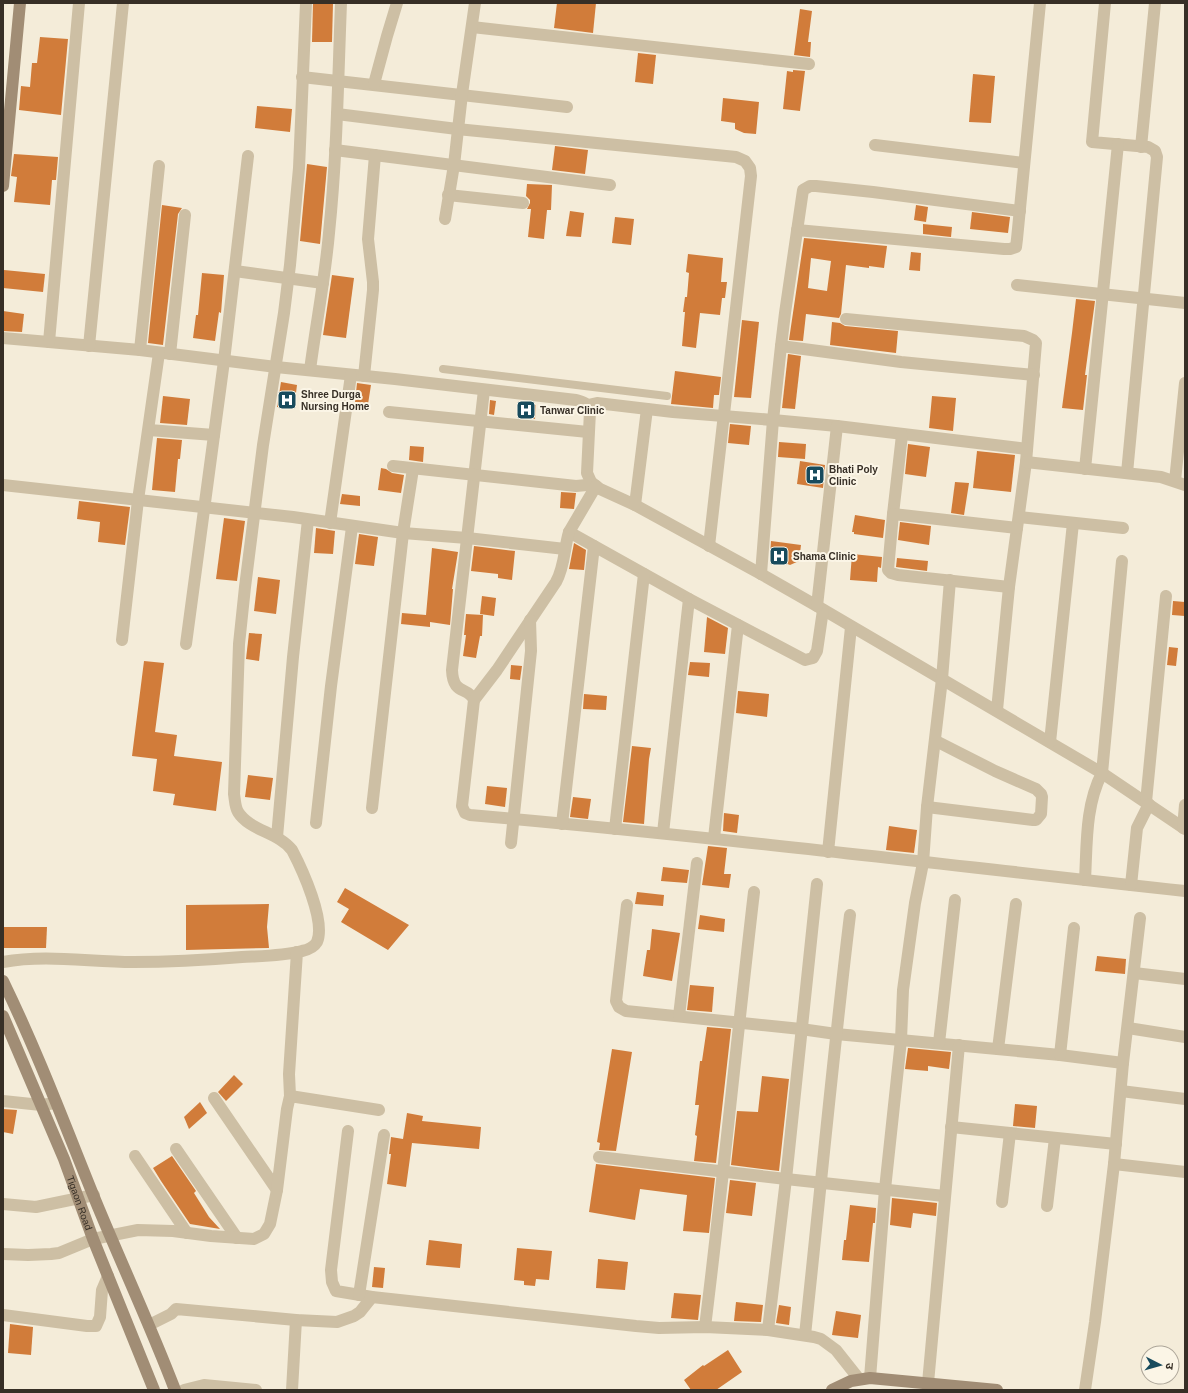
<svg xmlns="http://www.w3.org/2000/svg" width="1188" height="1393" font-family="Arial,'Noto Sans Devanagari',sans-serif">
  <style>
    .building { fill: #d17c3a; fill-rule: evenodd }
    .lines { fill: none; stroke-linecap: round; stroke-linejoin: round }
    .lane { stroke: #cdbfa4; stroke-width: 8 }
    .street { stroke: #cdbfa4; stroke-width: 12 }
    .secondary { stroke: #a18d75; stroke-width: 12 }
    .labels { text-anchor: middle; stroke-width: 4; stroke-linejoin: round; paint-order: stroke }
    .poi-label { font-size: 10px; font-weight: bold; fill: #372f26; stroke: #fbf5e6; text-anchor: start }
    .street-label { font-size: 10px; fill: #372f26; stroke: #fbf5e6 }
  </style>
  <rect width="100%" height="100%" fill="#f4ecd9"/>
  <!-- building -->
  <g class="building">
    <path d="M313 3H333L332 42H312Z"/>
    <path d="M557 3H596L593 33 554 28Z"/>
    <path d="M800 9 812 11 808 42H811L810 57 794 55Z"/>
    <path d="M40 37 68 39 61 115 19 110 21 86 30 87 32 63H37Z"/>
    <path d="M638 53 656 55 653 84 635 82Z"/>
    <path d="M793 70 805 71 800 111 783 109 787 71 793 72Z"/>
    <path d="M973 74 995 76 991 123 969 122Z"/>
    <path d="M723 98 759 102 756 134 744 133 735 129V123L721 121Z"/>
    <path d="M257 106 292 109 290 132 255 128Z"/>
    <path d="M555 146 588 150 585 174 552 170Z"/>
    <path d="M14 154 58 157 56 180H52L50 205 14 202 17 177 11 176Z"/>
    <path d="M307 164 327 167 320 244 300 241Z"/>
    <path d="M527 184 552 185 551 210H547L544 239 528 237 531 209H527L530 203V200L526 196Z"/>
    <path d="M162 205 182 208 178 214 163 345 148 343Z"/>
    <path d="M916 205 928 207 926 222 914 220Z"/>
    <path d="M570 211 584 213 581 237 566 236Z"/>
    <path d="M972 212 1010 217 1008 233 970 229Z"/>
    <path d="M615 217 634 219 631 245 612 243Z"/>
    <path d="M923 224 952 227 951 237 923 234Z"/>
    <path d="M804 238 887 246 884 268 869 266V268L846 265 841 314 839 318 806 314 803 341 789 340ZM811 258 831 261 827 291 808 288Z"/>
    <path d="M911 252 921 253 920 271 909 270Z"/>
    <path d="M688 254 723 258 721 282H727L725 298H722L720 315 700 313 696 348 682 346 685 312H683L685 297H687L689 273 686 272Z"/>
    <path d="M4 270 45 274 43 292 3 288Z"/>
    <path d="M202 273 224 275 221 313 219 312 215 341 193 338 196 315H198Z"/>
    <path d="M332 275 354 278 346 338 323 335Z"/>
    <path d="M1076 299 1095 301 1085 375H1087L1083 410 1062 408 1072 333Z"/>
    <path d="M3 311 24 314 22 332 3 331Z"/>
    <path d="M742 320 759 322 751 398 734 397Z"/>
    <path d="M832 322 840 323 845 326 898 331 896 353 830 345Z"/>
    <path d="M788 354 801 356 795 409 782 408Z"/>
    <path d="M675 371 721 377 719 395H714L713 408 671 404Z"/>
    <path d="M281 382 297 385 294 409 277 407Z"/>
    <path d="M357 383 371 385 368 404 355 402Z"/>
    <path d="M163 396 190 399 187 425 160 423Z"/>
    <path d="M932 396 956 398 953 431 929 428Z"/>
    <path d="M490 400 496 401 494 415 489 414Z"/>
    <path d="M519 403 536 405 535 419 517 417Z"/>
    <path d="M730 424 751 426 749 445 728 443Z"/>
    <path d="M157 438 182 440 180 459H178L175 492 152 490Z"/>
    <path d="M779 442 806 444 805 459 778 457Z"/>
    <path d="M908 444 930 447 926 477 905 474Z"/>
    <path d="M410 446 424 447 423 462 409 460Z"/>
    <path d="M977 451 1015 455 1011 492 973 488Z"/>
    <path d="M800 461 825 465 823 488 797 484Z"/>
    <path d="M381 468 386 469 392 473 404 475 401 493 378 490Z"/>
    <path d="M955 482 969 483 964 515 951 513Z"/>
    <path d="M561 492 576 493 574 509 560 508Z"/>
    <path d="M342 494 360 496V506L340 504Z"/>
    <path d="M79 501 130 507 125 545 98 542 100 522 77 519Z"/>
    <path d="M855 515 885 520 883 538 854 534V532H852Z"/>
    <path d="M224 518 245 521 237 581 216 579Z"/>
    <path d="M900 522 931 526 929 545 898 540Z"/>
    <path d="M316 528 335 531 333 554 314 553Z"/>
    <path d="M359 534 378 537 374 566 355 564Z"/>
    <path d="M771 541 801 545 799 561 790 565 770 557Z"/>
    <path d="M574 543 586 550 584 570 569 569Z"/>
    <path d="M474 546 515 551 512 580 498 578V574L471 571Z"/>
    <path d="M432 548 458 552 452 589H453L450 625 430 622V627L401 624 402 613 426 615Z"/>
    <path d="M852 554 882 557 881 568 878 567 877 582 850 580Z"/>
    <path d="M897 558 928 561 927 571 896 567Z"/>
    <path d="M258 577 280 580 276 614 254 611Z"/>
    <path d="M482 596 496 598 494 616 480 614Z"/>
    <path d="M1173 601 1185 602V616L1172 615Z"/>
    <path d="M466 614 483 615 482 636H480L476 658 463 656 466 635H464Z"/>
    <path d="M707 617 728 628 725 654 704 652Z"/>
    <path d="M249 633 262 634 259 661 246 659Z"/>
    <path d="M1169 647 1178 648 1176 666 1167 665Z"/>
    <path d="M144 661 164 663 155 732 177 735 174 756 222 762 216 811 173 805 175 794 153 791 157 759 132 756Z"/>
    <path d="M690 662 710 663 709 677 688 675Z"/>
    <path d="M511 665 522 666 520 680 510 679Z"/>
    <path d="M738 691 769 694 767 717 736 713Z"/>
    <path d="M584 694 607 696 606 710 583 709Z"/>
    <path d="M632 746 651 748 649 759 644 824 623 822Z"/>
    <path d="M248 775 273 778 270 800 245 797Z"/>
    <path d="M487 786 507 788 505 807 485 804Z"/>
    <path d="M573 797 591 799 588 819 570 817Z"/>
    <path d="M724 813 739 815 737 833 723 831Z"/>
    <path d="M889 826 917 830 914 853 886 850Z"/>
    <path d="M708 846 727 848 724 874H731L729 888 702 885Z"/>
    <path d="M663 867 689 870 687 883 661 881Z"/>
    <path d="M345 888 409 925 388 950 341 922 349 909 337 902Z"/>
    <path d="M637 892 664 895 663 906 635 904Z"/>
    <path d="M269 904 267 927 269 948 186 950V905Z"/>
    <path d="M700 915 725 919 724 932 698 929Z"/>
    <path d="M3 927H47L46 948H3Z"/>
    <path d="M652 929 680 933 672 981 643 976 647 950H650Z"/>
    <path d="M1097 956 1126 959 1125 974 1095 971Z"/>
    <path d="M690 985 714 987 712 1012 687 1010Z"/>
    <path d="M707 1027 731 1029 716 1163 694 1161 697 1136 695 1135 699 1105H695L700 1061H702Z"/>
    <path d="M908 1048 951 1052 949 1069 928 1066V1071L905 1069Z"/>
    <path d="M612 1049 632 1052 616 1151 599 1150 600 1143 597 1142Z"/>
    <path d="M234 1075 243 1084 226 1101 218 1092Z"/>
    <path d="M762 1076 789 1079 779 1171 731 1165 737 1111 758 1112Z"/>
    <path d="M200 1102 207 1113 189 1129 184 1117Z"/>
    <path d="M1015 1104 1037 1106 1035 1128 1013 1126Z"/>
    <path d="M3 1109 17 1110 13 1134 3 1132Z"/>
    <path d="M407 1113 423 1116 422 1121 481 1127 479 1149 412 1143 406 1187 387 1184 391 1154H389L391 1137 403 1139Z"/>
    <path d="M172 1156 196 1191 194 1193 209 1217 220 1229 190 1224 161 1181 153 1168Z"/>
    <path d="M596 1164 715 1178 709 1233 683 1231 687 1195 640 1189 635 1220 589 1212Z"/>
    <path d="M730 1180 756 1183 752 1216 726 1213Z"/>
    <path d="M892 1198 937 1203 936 1216 913 1213 911 1228 890 1225Z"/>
    <path d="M850 1205 876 1208 875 1223H873L869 1262 842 1260 844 1240H846Z"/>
    <path d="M429 1240 462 1244 460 1268 426 1265Z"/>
    <path d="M517 1248 552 1251 549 1280 536 1279 535 1286 524 1285V1281L514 1280Z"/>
    <path d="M598 1259 628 1262 625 1290 596 1288Z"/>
    <path d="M374 1267 385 1268 383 1288 372 1287Z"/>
    <path d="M674 1293 701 1295 698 1320 671 1318Z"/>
    <path d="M736 1302 763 1305 761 1322 734 1321Z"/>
    <path d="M779 1305 791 1307 789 1325 776 1323Z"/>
    <path d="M836 1311 861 1315 858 1338 832 1335Z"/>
    <path d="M10 1324 33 1327 31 1355 8 1353Z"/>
    <path d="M728 1350 742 1372 716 1390H691L684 1380 703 1365 704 1366Z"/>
  </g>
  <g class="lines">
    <!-- lane -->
    <path class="lane" d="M443 369 667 396"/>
    <!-- street -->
    <g class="street">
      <path d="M1105 3 1092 142 1148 147 1155 151 1157 157 1127 473"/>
      <path d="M472 27 809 64"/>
      <path d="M302 77 567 107"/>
      <path d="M374 84 387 36 397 3"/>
      <path d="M337 114 457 129 736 157 745 161 750 168 751 176 709 546"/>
      <path d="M875 145 1024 163"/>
      <path d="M1141 147 1155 3"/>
      <path d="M335 150 610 185"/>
      <path d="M448 195 523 203"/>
      <path d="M445 219 454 165 462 94 475 3"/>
      <path d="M797 230 1004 249H1010L1016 247 1017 239 1040 3"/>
      <path d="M235 271 323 283"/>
      <path d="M1017 285 1185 303"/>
      <path d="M846 319 1024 336 1033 340 1036 343 1026 462 1009 587 997 710"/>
      <path d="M3 338 140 350 276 367 395 379 576 400C583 402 588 403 590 411L587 473 591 482 600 489 635 505 761 574 817 606 1102 773 1185 829"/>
      <path d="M49 342 79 3"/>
      <path d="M89 346 123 3"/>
      <path d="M781 346 901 362 1034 375"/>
      <path d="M140 350 159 166"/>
      <path d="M170 354 185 215"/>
      <path d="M310 370C316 324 325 279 329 233 337 156 338 79 341 3"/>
      <path d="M364 376 373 290V282L368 239 375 155"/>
      <path d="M484 390 452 670C453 696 468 686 474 700L462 806 465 813 470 815C709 836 947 865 1185 891"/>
      <path d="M588 405 597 403 673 412 773 420 837 426 1027 449"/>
      <path d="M389 412 588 432"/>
      <path d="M149 430 214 435"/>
      <path d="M902 435 893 514 888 570 891 573 898 575 1009 587"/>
      <path d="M1026 462 1161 477 1185 485"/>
      <path d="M393 466 576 486 587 485 591 482"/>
      <path d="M1085 469 1118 144"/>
      <path d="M1175 481 1185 383"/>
      <path d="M3 485 293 517 403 533 467 538 565 549"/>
      <path d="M635 505 647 409"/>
      <path d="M893 514 1017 528"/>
      <path d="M1019 517 1123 528"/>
      <path d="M330 523 351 375"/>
      <path d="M569 532 689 599 805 660 813 658 817 651 823 610"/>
      <path d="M761 574 773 420 781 346 785 313 803 190 810 186H816L873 192 1020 211"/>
      <path d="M817 606 837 426"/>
      <path d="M122 640 138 500 159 353"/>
      <path d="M186 644 224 361 248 156"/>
      <path d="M474 700 497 670 556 582C565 566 564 548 569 532L596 486"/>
      <path d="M1050 742 1073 523"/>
      <path d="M1146 802 1166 596"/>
      <path d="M927 807 1033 820H1036L1041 814 1042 797 1041 794 1036 789 995 771 936 741"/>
      <path d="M372 808 403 533 413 469"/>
      <path d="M316 823 331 686 352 527"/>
      <path d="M562 824 594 546"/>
      <path d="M1183 828 1185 805"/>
      <path d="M615 829 644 574"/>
      <path d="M663 833 689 599"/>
      <path d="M277 837 293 657 308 520"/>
      <path d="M714 838 738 625"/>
      <path d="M511 843 531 651 530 620"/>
      <path d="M828 852 851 627"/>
      <path d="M1085 880C1087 845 1085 806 1102 773L1122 561"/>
      <path d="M1131 885 1137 828 1149 804"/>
      <path d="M627 905 616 1001 619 1007 626 1011 801 1029 836 1034 1060 1055 1123 1063"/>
      <path d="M3 962C46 954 89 962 133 962 169 962 206 960 242 957 262 956 283 956 302 951 307 950 314 947 317 942 326 921 302 869 292 850 278 832 250 831 238 812 235 807 235 800 234 794L239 644 245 587 263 445 284 313 290 265 299 168 306 3"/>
      <path d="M1134 973 1185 979"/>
      <path d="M679 1016 697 863"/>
      <path d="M1128 1028 1185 1037"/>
      <path d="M939 1043 955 900"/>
      <path d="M998 1049 1016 904"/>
      <path d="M1060 1055 1074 928"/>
      <path d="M1121 1091 1185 1099"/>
      <path d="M290 1096 289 1074 297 952"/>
      <path d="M214 1098 277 1190"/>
      <path d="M3 1101 41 1105 56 1103"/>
      <path d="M951 1127 1116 1144"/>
      <path d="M348 1131 331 1270 332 1282 336 1291 372 1297 636 1326 659 1328 705 1327 768 1330 814 1337 821 1339 836 1350 859 1379"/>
      <path d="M176 1149 237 1238"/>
      <path d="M135 1156 187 1233"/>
      <path d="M599 1157 786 1179 944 1196"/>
      <path d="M1114 1164 1185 1172"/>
      <path d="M1002 1202 1010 1133"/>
      <path d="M3 1204 36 1207 94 1195"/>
      <path d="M1047 1206 1055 1138"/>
      <path d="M3 1254 28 1255 51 1254 59 1253 93 1239 138 1230 173 1231 211 1236 254 1239 264 1234 270 1224 277 1190 287 1109 290 1096 379 1110"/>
      <path d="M359 1295 384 1135"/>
      <path d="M3 1315 87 1326H96L100 1317 102 1290 108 1276"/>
      <path d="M149 1325 171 1314 176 1309 296 1320 337 1322 354 1316 360 1312 372 1297"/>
      <path d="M705 1327C723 1182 737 1037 754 892"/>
      <path d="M768 1330 786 1179 817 884"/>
      <path d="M805 1335C820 1195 833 1055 850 915"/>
      <path d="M870 1378 885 1189 901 1040 903 990 915 903 923 863 927 807 942 679 950 580"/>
      <path d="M928 1383 959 1045"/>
      <path d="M184 1390 204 1385 256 1390"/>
      <path d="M292 1390 296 1320"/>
      <path d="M1085 1390 1095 1322 1114 1164 1123 1063 1140 918"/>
    </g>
    <!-- secondary -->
    <g class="secondary">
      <path d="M3 186 20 3"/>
      <path d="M3 981C38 1053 66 1128 96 1202 122 1265 151 1327 175 1390"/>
      <path id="s1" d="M3 1016 64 1159 93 1239 154 1390"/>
      <path d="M832 1390 851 1381 870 1378 997 1390"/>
    </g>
  </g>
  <!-- icons -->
  <defs>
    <symbol id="hospital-square" viewBox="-11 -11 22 22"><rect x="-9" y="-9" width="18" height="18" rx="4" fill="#184b5d" stroke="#fbf5e6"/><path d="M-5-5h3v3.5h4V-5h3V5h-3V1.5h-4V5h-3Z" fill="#fff"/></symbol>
  </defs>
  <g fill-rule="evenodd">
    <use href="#hospital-square" x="276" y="389" width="22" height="22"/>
    <use href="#hospital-square" x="515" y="399" width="22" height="22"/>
    <use href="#hospital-square" x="804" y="464" width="22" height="22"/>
    <use href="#hospital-square" x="768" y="545" width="22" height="22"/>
  </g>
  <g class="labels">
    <!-- poi labels -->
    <g class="poi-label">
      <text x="301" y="398">Shree Durga<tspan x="301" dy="12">Nursing Home</tspan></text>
      <text x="540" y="414">Tanwar Clinic</text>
      <text x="829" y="473">Bhati Poly<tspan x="829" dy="12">Clinic</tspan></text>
      <text x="793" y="560">Shama Clinic</text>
    </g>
    <!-- street labels -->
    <g class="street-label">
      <text dy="4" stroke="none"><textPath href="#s1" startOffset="202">Tigaon Road</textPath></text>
    </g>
  </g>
  <!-- border -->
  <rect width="1188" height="1393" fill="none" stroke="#372f26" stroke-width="8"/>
  <!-- north arrow -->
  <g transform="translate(1160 1365) rotate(96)"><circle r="19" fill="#fbf5e6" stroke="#ada699"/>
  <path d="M0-3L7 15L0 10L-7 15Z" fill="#184b5d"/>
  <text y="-6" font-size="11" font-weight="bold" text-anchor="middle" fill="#372f26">उ</text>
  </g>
</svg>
